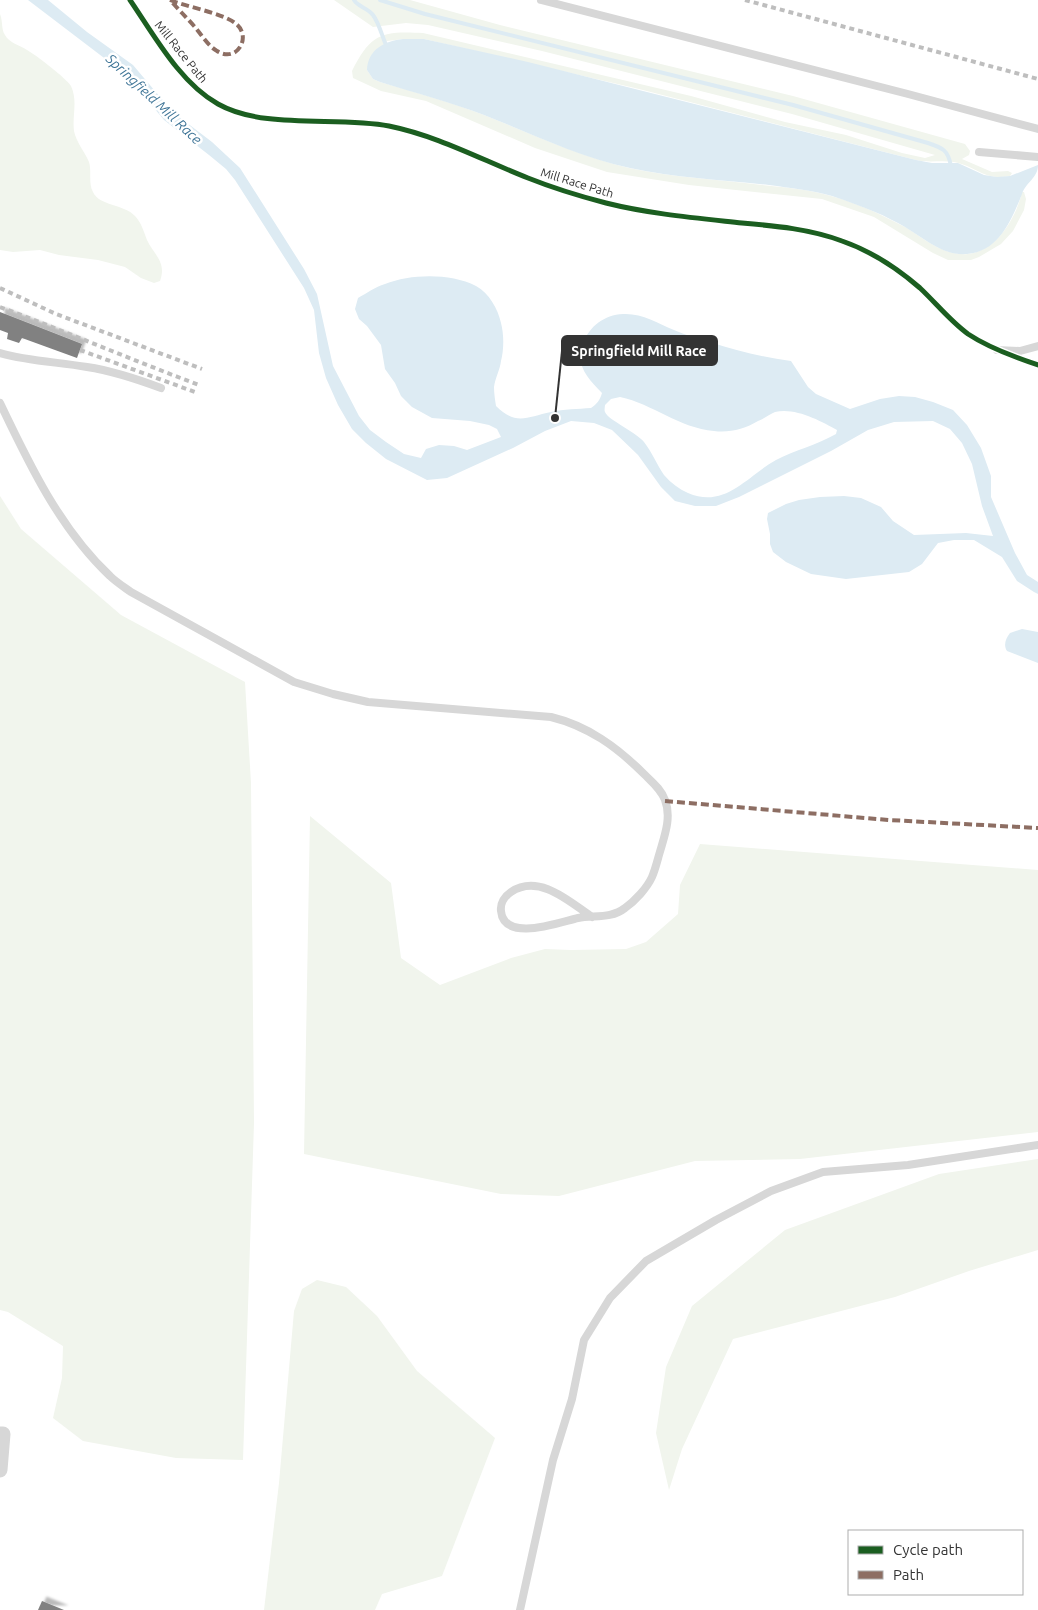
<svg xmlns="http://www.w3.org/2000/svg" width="1038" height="1610" font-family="Ubuntu,sans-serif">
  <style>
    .green { fill: #f1f5ed }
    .water { fill: #ddebf3; fill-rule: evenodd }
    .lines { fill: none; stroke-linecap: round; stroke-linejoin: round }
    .stream { stroke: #ddebf3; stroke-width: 4 }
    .building { fill: #818181; filter: url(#shadow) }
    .service { stroke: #d7d7d7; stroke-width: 8 }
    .minor { stroke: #d7d7d7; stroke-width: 15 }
    .rail { stroke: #bebebe; stroke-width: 4; stroke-dasharray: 5 4; stroke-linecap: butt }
    .quiet { stroke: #8d6e63; stroke-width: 4; stroke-dasharray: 8 4; stroke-linecap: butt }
    .cycleway-casing { stroke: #fff; stroke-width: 8 }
    .cycleway { stroke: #1b5e20; stroke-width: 5 }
    .labels { text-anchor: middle; stroke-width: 5; stroke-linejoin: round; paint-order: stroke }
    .street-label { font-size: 12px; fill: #333; stroke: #fff }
    .water-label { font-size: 14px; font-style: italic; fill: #3f7597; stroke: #fff }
    .leader { fill: none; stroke: #333; stroke-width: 2 }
    .callout-dot { fill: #333; stroke: #fff; stroke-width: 2 }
    .callout { fill: #333; stroke: #333; stroke-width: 2 }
    .callout-label { font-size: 14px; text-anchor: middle; font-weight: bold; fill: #fff }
  </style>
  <defs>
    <filter id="shadow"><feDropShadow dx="4.5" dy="-4.5" stdDeviation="1" flood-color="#0004"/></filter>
  </defs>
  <rect width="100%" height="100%" fill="#fff"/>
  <!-- green -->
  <g class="green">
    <path d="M334 0H410L500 25 793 96 965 144 970 151 969 155 962 159 992 172 1008 171 1012 173 1010 176C984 181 976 166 954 162 941 160 929 163 916 160L639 89 424 39H404L387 41 367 70 373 79 380 82C415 92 450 102 484 115 532 134 579 156 629 168 676 178 724 180 771 186 791 188 811 190 831 196 846 200 862 206 877 213 887 218 897 223 907 228 925 240 945 256 968 254 997 250 1016 218 1022 192H1024L1026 199 1024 210 1013 231 1001 244 979 257 971 260H948L933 253 874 217 822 199 689 185 607 172 535 148 426 101 381 91 353 78 352 71C371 33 382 31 423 33L691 96 785 122 846 135 902 153 925 158 935 155 792 114 542 51 428 25 406 23 373 27Z"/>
    <path d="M0 14C3 21 1 29 5 35 9 43 20 45 27 50 36 55 66 78 71 86 78 101 72 116 74 131 76 142 85 152 89 162 92 172 88 183 93 192 99 206 124 204 135 216 141 222 144 232 147 240 154 255 167 262 160 281L154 283 141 278 125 267 98 260 59 255 40 250 13 252 0 250Z"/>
    <path d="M0 496 21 529 121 615 245 682 251 783 254 1123 243 1460 176 1458 83 1441 53 1418 62 1378 63 1346 8 1312 0 1310Z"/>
    <path d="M310 816 391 883 401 958 440 985 511 958 545 949 571 950 626 949 646 942 678 914 680 885 700 844 1038 870V1132L800 1159 695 1161 559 1196 501 1194 304 1154Z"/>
    <path d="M1038 1159V1250L969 1271 895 1297 733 1339 682 1449 669 1490 656 1433 666 1367 692 1306 785 1230 939 1174Z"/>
    <path d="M317 1280 346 1287 377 1316 417 1371 495 1438 442 1576 382 1594 375 1610H264L279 1483 294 1311 302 1289Z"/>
  </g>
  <!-- water -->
  <g class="water">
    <path d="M28 0H48L87 32 133 65 166 104 178 116 212 142 240 168 304 269 317 294 333 366 359 416 370 430 386 442 404 454 421 458 426 449 439 445 454 446 467 450 501 437 497 429 489 425 470 421 432 418 412 407 401 396 395 383 385 369 381 345 367 326 359 319 355 309 358 298C367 293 375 287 385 284 411 274 450 273 476 286 489 293 498 309 501 323 504 335 504 349 501 361 500 370 495 378 494 387 494 393 495 400 496 406 516 426 527 417 551 412 564 409 578 409 591 408 597 404 600 400 602 393 588 379 574 364 583 343 590 326 604 315 623 314 642 313 657 323 674 330 685 335 698 339 710 342 736 351 763 357 791 361L808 387 816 394 850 409 880 399 899 396 915 397 933 402 953 410 967 425 981 448 991 476V497L1015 553 1027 575 1038 582V594L1034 592 1017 581 1002 557 974 540H954L938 543 922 564 909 572 846 579 811 574 786 562 773 552 770 544V534L767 519 768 513 786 504 799 500 820 497 844 496 861 498 881 507 893 521 914 535 966 533 993 536 982 506 972 464 962 443 950 429 933 421 894 422 868 430 831 451 739 497 716 506H695L675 501 661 487 638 455 612 430 594 423 571 421 545 431 513 448 447 478 427 480 386 459 366 443 352 429 338 405 326 378 319 353 314 310 304 288 235 180 226 169 209 155 164 120 133 83 112 64ZM620 397C653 404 679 428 714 431 729 433 745 429 758 421 764 419 770 414 775 412 795 407 821 421 837 430L836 434C817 445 795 450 776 460 747 476 725 509 688 493 679 489 671 483 664 475 657 465 652 452 644 442 636 432 608 420 605 412 604 410 605 407 605 405L611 399Z"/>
    <path d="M403 39H424L528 62 916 160 932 163H958L984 175 997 177 1010 176 1038 165C1038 178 1026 182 1022 194 1012 219 999 252 967 254 943 256 925 239 905 227 896 222 885 216 875 212 861 206 847 201 832 196 812 190 790 188 769 185 723 180 676 178 630 168 579 157 532 134 484 115 450 102 415 93 380 82L373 79 367 70C368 49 385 41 403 39Z"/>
    <path d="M1022 629 1038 632V663L1007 651C1003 645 1006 638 1010 633Z"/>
  </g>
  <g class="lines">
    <!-- stream -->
    <g class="stream">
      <path d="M354 0C358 7 368 8 373 15 379 23 382 36 386 45"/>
      <path d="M380 0 425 14 793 105 928 143C943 148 948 150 951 166"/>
    </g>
  </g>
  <!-- building -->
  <g class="building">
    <path d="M0 312 82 344 77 358 22 338 19 343 7 339 8 333 0 330Z"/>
    <path d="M42 1601 64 1610H38Z"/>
  </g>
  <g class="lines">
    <!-- service -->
    <g class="service">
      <path d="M541 0 908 94 1038 129"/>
      <path d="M979 152 1038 157"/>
      <path d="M997 350 1020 351 1038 346"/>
      <path d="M0 353C28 361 58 362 87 367 113 371 137 379 161 388"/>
      <path d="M0 403C29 464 60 529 110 576 116 582 124 587 131 592L294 682 333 694 368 702 551 717C588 726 617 747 644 774 652 782 661 789 665 800 672 818 664 837 659 855 657 862 655 870 652 877 647 888 635 901 625 908 611 919 594 915 578 918 560 922 504 943 501 911 500 903 505 896 511 892 539 873 570 902 592 917"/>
      <path d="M520 1610 553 1460 572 1399 584 1340 610 1298 646 1261 716 1220 771 1191 823 1172 908 1165 1038 1145"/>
    </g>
    <!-- minor -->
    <path class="minor" d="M0 1434H3L0 1470"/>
    <!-- rail -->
    <g class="rail">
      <path d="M745 0 1038 79"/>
      <path d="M0 288 56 314 202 369"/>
      <path d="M0 307C67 332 132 360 199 385"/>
      <path d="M80 350 195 392"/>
    </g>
    <!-- quiet -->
    <g class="quiet">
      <path d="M170 0C187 7 222 13 235 23 253 36 237 64 217 51 208 46 201 34 194 26 186 17 178 9 170 0"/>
      <path d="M665 801 889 820 1038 828"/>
    </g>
    <defs>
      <path id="cycleway" d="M130 0C154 35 180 83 218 104 264 130 338 116 389 126 438 136 482 160 528 178 553 188 579 196 606 203 650 214 696 218 742 223 776 226 810 229 842 241 871 251 897 268 920 288 936 303 950 321 968 334 989 348 1014 357 1038 365"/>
    </defs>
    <!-- cycleway casing -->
    <use href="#cycleway" class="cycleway-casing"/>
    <!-- cycleway -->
    <use href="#cycleway" class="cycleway"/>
  </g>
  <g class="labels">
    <!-- street labels -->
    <g class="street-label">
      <text transform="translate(181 52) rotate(51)" y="4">Mill Race Path</text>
      <text transform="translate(577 183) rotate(17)" y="4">Mill Race Path</text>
    </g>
    <!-- water labels -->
    <g class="water-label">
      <text transform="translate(154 99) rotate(43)" y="5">Springfield Mill Race</text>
    </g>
  </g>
  <!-- callouts -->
  <path class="leader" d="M555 418L562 351"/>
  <circle class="callout-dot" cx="555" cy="418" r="5"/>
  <rect class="callout" x="562" y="336" width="155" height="29" rx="5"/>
  <g class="callout-label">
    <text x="639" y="356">Springfield Mill Race</text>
  </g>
  <!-- legend -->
  <rect x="848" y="1530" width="175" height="65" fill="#ffffff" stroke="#adadad"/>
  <rect x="858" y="1546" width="25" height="8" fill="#1b5e20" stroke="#adadad"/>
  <text x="893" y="1555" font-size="15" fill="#333333">Cycle path</text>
  <rect x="858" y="1571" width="25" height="8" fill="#8d6e63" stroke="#adadad"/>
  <text x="893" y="1580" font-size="15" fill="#333333">Path</text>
</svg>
